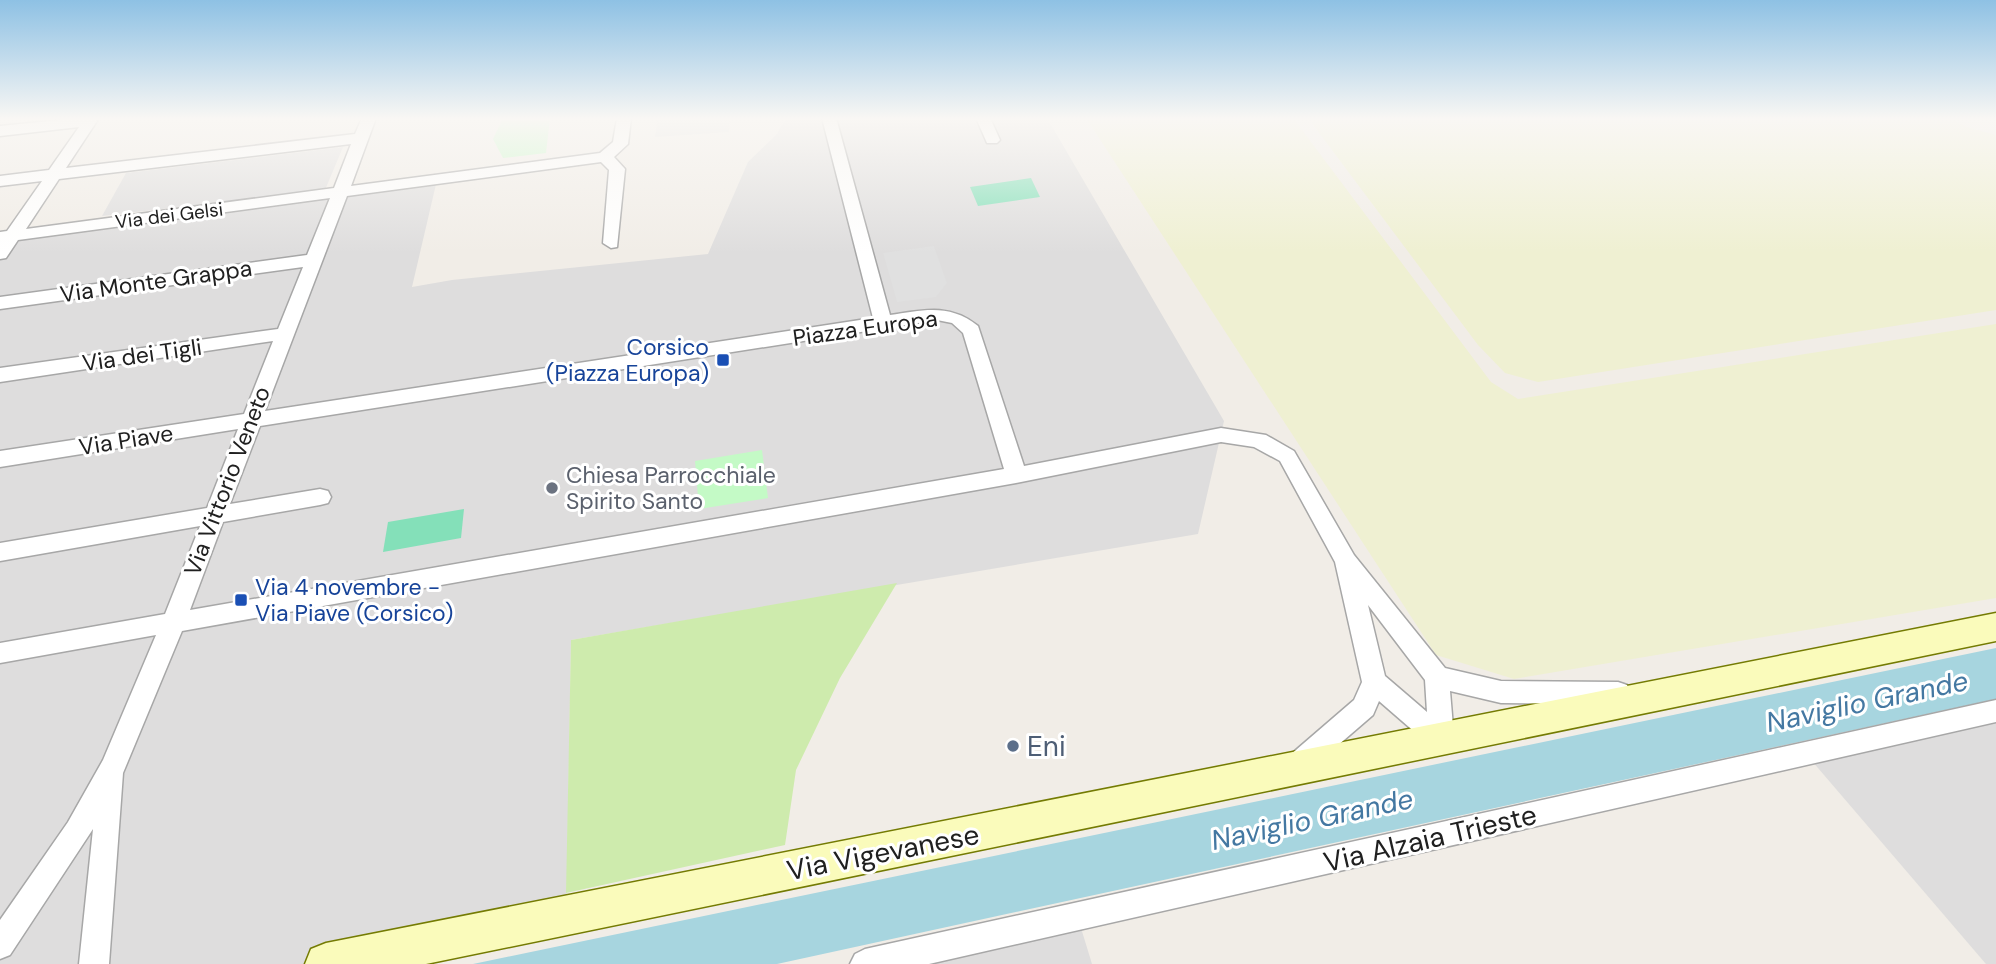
<svg xmlns="http://www.w3.org/2000/svg" width="1996" height="964" font-family="'DM Sans',sans-serif">
  <style>
    .residential { fill: #dedddd }
    .farmland { fill: #eff0d2 }
    .grass { fill: #ceebad }
    .park { fill: #c4fac6 }
    .pitch { fill: #84e0b9 }
    .parking { fill: #e0e0e0 }
    .water { fill: #a7d5df }
    .lines { fill: none; stroke-linecap: round; stroke-linejoin: round }
    .street-casing { stroke: #a7a7a7; stroke-width: 3 }
    .secondary-casing { stroke: #747b03; stroke-width: 3 }
    .street { fill: #fff; fill-rule: evenodd }
    .secondary { fill: #fafbbb; fill-rule: evenodd }
    .transit-dot { fill: #1a4fb4; stroke: #fff; stroke-width: 2.5 }
    .worship-dot { fill: #6b7280; stroke: #fff; stroke-width: 2.5 }
    .service-dot { fill: #5c6f8a; stroke: #fff; stroke-width: 2.5 }
    .labels { text-anchor: middle; stroke-width: 6; stroke-linejoin: round; paint-order: stroke }
    .far-street-label { font-size: 19px; fill: #202020; stroke: #fff }
    .street-label { font-size: 23px; fill: #202020; stroke: #fff }
    .transit-label { font-size: 23px; fill: #164399; stroke: #fff; text-anchor: end }
    .worship-label { font-size: 23px; fill: #5b616d; stroke: #fff; text-anchor: start }
    .near-water-label { font-size: 28px; font-style: italic; fill: #4478a2; stroke: #fff }
    .near-service-label { font-size: 28px; fill: #4e5e75; stroke: #fff; text-anchor: start }
    .near-street-label { font-size: 28px; fill: #202020; stroke: #fff }
  </style>
  <rect width="100%" height="100%" fill="#f1ede7"/>
  <!-- residential -->
  <g class="residential">
    <path d="M786 118H1047L1224 421 1198 534 571 640 566 935 424 964H0V254L13 236 437 180 412 287 452 280 708 254 748 162 777 134Z"/>
    <path d="M343 147 325 190 102 216 126 173Z"/>
    <path d="M1996 720V964H1986L1812 761Z"/>
    <path d="M1081 928 1092 964H925Z"/>
  </g>
  <!-- farmland -->
  <g class="farmland">
    <path d="M1086 118H1293L1491 382 1518 399 1996 324V598L1514 679 1436 655Z"/>
    <path d="M1308 118H1949L1967 127 1996 135V310L1538 382 1505 373 1478 345Z"/>
  </g>
  <!-- grass -->
  <path class="grass" d="M897 583 840 678 796 770 785 845 566 893 571 640Z"/>
  <!-- park -->
  <g class="park">
    <path d="M503 118H550L546 153 503 158 493 139Z"/>
    <path d="M762 450 768 498 699 509 695 461Z"/>
  </g>
  <!-- pitch -->
  <g class="pitch">
    <path d="M1031 178 1040 197 978 206 970 187Z"/>
    <path d="M464 509 461 538 383 552 388 522Z"/>
  </g>
  <!-- parking -->
  <g class="parking">
    <path d="M658 118H730L729 132 655 137Z"/>
    <path d="M934 246 947 283 936 297 897 302 883 253Z"/>
  </g>
  <!-- water -->
  <path class="water" d="M1996 648V699L777 964H473Z"/>
  <g class="lines">
    <defs>
      <g id="street">
        <path d="M80 118H94L97 121 66 168 355 134 362 118H376L351 186 600 153 613 142 617 118H631L628 144 614 157 625 169 617 247 611 248 603 243 609 170 601 162 347 196 265 411 873 318 822 118H836L890 315C923 310 950 303 978 326L1024 466 1221 428 1266 435 1294 451 1354 555 1445 668 1501 681 1618 682 1627 685 1630 693 1627 701 1618 704 1501 703 1450 691 1454 739 1450 747 1441 750 1432 747 1379 701 1373 715 1307 772 1298 776 1289 772 1285 764 1289 756 1354 700 1362 682 1335 562 1280 461 1254 447 1221 442 1016 483 182 631 123 773 109 964H79L93 829 10 955 0 959V920L68 822 103 760 156 635 0 663V643L165 614 200 526 0 561V543L207 508 238 429 0 467V451L244 414 273 341 0 382V368L278 329 303 267 0 309V297L307 255 330 198 18 240 6 258 0 259V232L7 231 42 181 0 186V176L49 170 79 127 0 136V126ZM351 144 334 188 26 229 59 179ZM937 320 952 323 963 333 1004 469 190 610 223 522 320 505 328 503 331 497 328 491 320 489 230 504 260 426ZM1368 605 1425 680 1427 712 1385 676Z"/>
        <path d="M976 118H990L1000 140 997 143H987Z"/>
        <path d="M1996 700V722L929 964H850L855 954 865 949Z"/>
      </g>
      <path id="secondary" d="M1996 613V641L426 964H305L311 949 326 943Z"/>
    </defs>
    <!-- street casing -->
    <use href="#street" class="street-casing"/>
    <!-- secondary casing -->
    <use href="#secondary" class="secondary-casing"/>
    <!-- street -->
    <use href="#street" class="street"/>
    <!-- secondary -->
    <use href="#secondary" class="secondary"/>
  </g>
  <!-- sky -->
  <linearGradient id="sky" x2="0" y2="1"><stop stop-color="#8ec1e4"/><stop offset="0.47" stop-color="#f9f7f4"/><stop offset="1" stop-color="#f9f7f4" stop-opacity="0"/></linearGradient>
  <rect width="1996" height="253" fill="url(#sky)"/>
  <!-- markers -->
  <g class="transit-dot">
    <rect x="716" y="353" width="14" height="14" rx="3.5"/>
    <rect x="234" y="593" width="14" height="14" rx="3.5"/>
  </g>
  <circle class="worship-dot" cx="552" cy="488" r="7"/>
  <circle class="service-dot" cx="1013" cy="746" r="7"/>
  <g class="labels">
    <!-- far-street labels -->
    <g class="far-street-label">
      <text transform="translate(169 215) rotate(-7)" y="7">Via dei Gelsi</text>
    </g>
    <!-- street labels -->
    <g class="street-label">
      <text transform="translate(156 281) rotate(-8)" y="8">Via Monte Grappa</text>
      <text transform="translate(865 328) rotate(-8)" y="8">Piazza Europa</text>
      <text transform="translate(142 355) rotate(-8)" y="8">Via dei Tigli</text>
      <text transform="translate(126 440) rotate(-9)" y="8">Via Piave</text>
      <text transform="translate(227 481) rotate(-69)" y="8">Via Vittorio Veneto</text>
    </g>
    <!-- transit labels -->
    <g class="transit-label">
      <text x="709" y="355">Corsico<tspan x="709" dy="26">(Piazza Europa)</tspan></text>
      <text x="255" y="595" text-anchor="start">Via 4 novembre -<tspan x="255" dy="26">Via Piave (Corsico)</tspan></text>
    </g>
    <!-- worship labels -->
    <g class="worship-label">
      <text x="566" y="483">Chiesa Parrocchiale<tspan x="566" dy="26">Spirito Santo</tspan></text>
    </g>
    <!-- near-water labels -->
    <g class="near-water-label">
      <text transform="translate(1867 701) rotate(-12)" y="10">Naviglio Grande</text>
      <text transform="translate(1312 819) rotate(-12)" y="10">Naviglio Grande</text>
    </g>
    <!-- near-service labels -->
    <g class="near-service-label">
      <text x="1027" y="756">Eni</text>
    </g>
    <!-- near-street labels -->
    <g class="near-street-label">
      <text transform="translate(1430 838) rotate(-13)" y="10">Via Alzaia Trieste</text>
      <text transform="translate(883 852) rotate(-11)" y="10">Via Vigevanese</text>
    </g>
  </g>
</svg>
